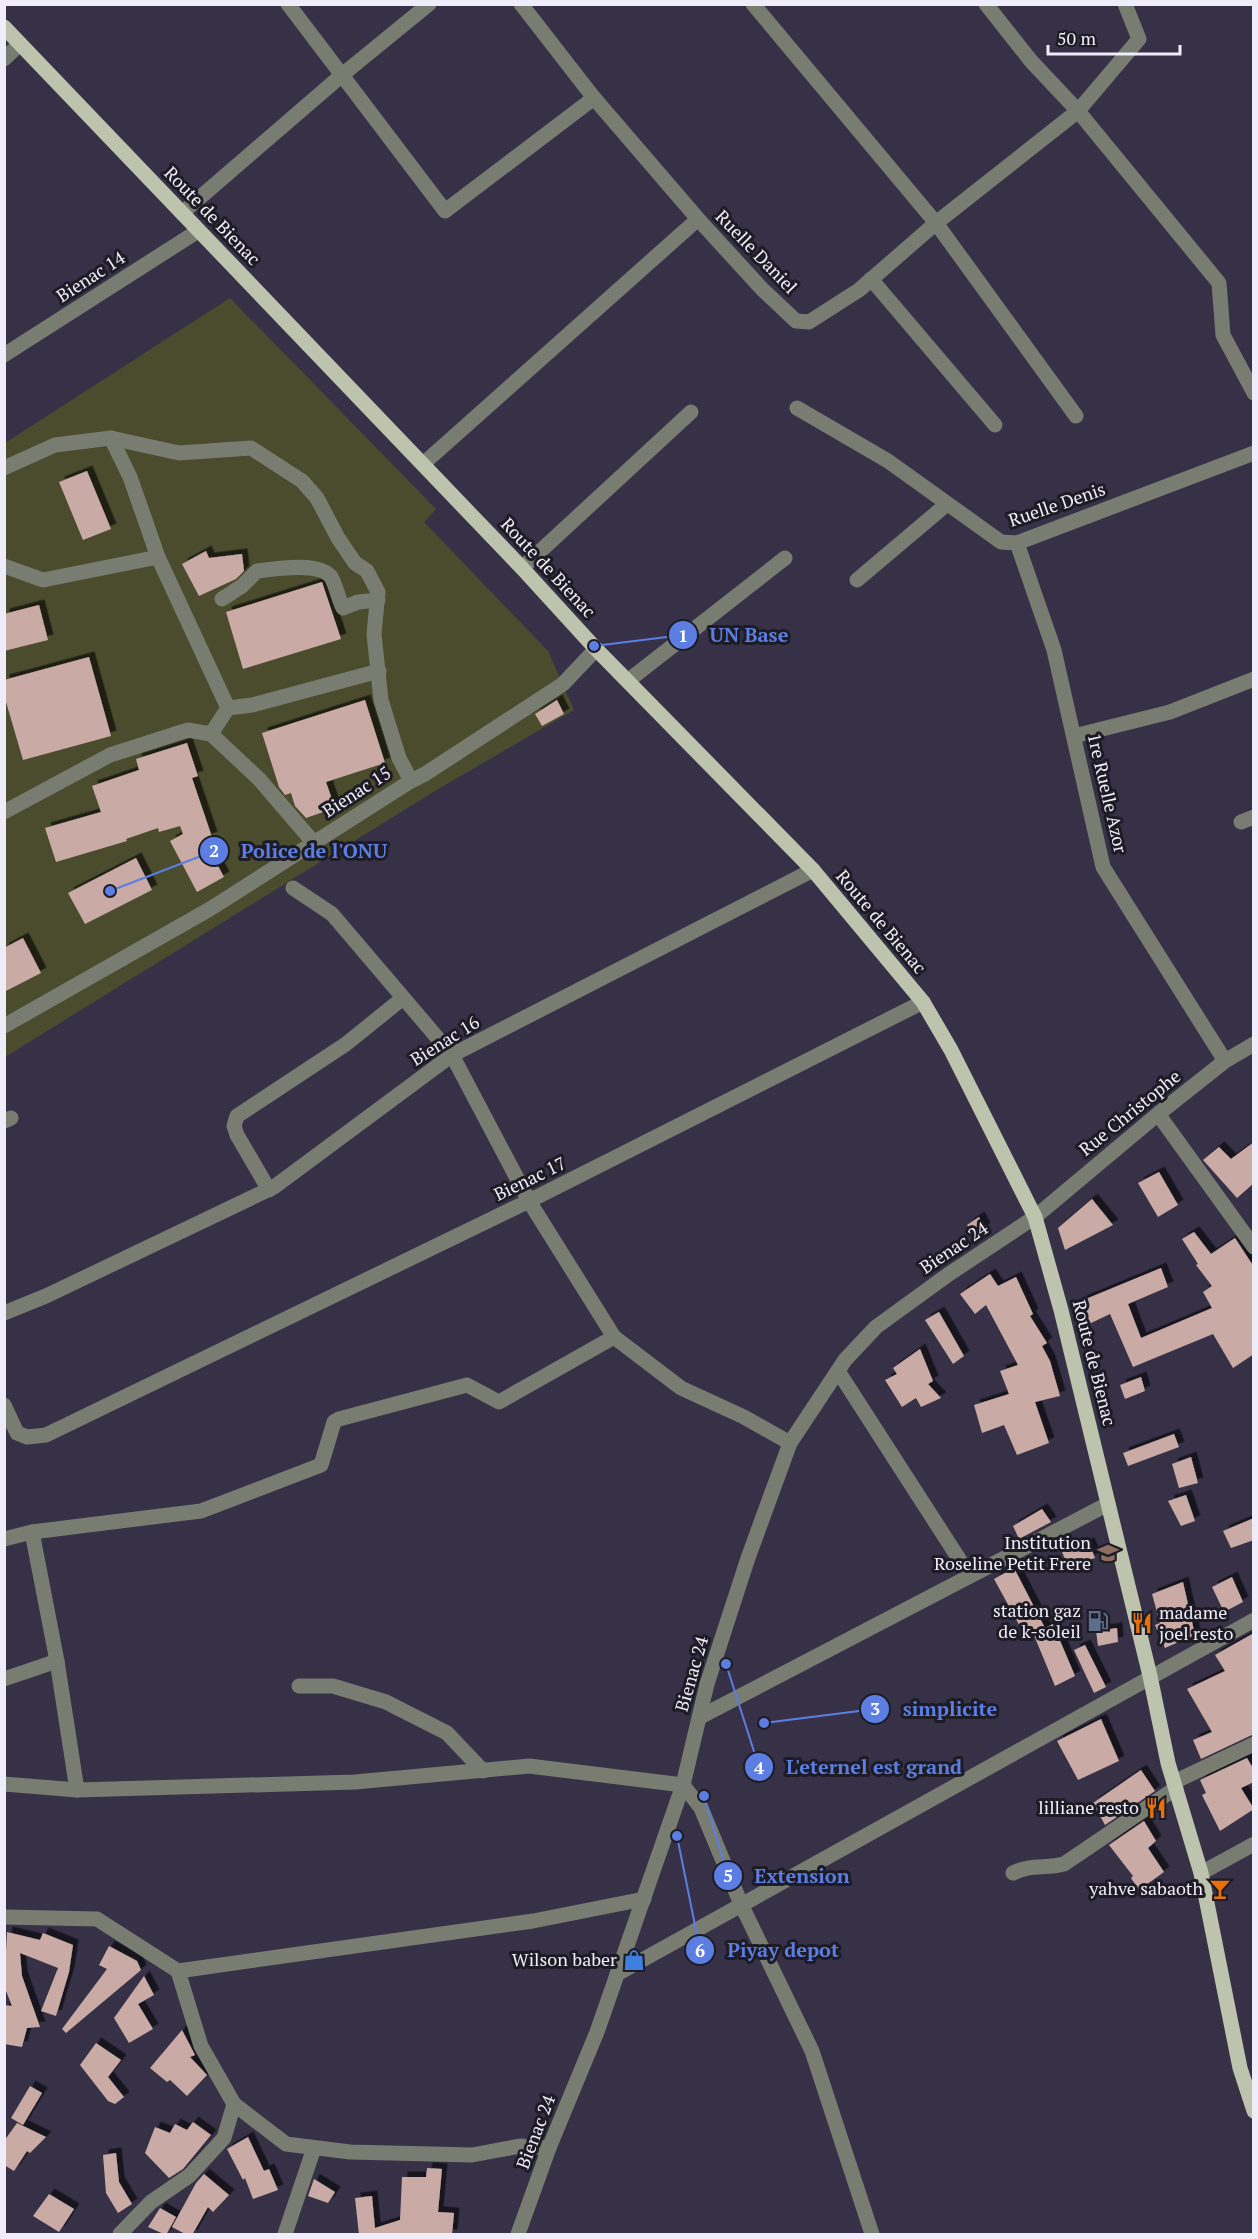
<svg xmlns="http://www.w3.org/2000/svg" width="1258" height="2239" font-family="'PT Serif',serif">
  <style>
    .green { fill: #4a4c2d }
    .building { fill: #caaaa4; filter: url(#shadow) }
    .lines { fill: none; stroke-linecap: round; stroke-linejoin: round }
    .minor { stroke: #797c71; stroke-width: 15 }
    .major { stroke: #bdc3ac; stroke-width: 15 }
    .labels { text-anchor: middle; stroke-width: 6; stroke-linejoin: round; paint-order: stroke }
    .street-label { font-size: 18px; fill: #f0edfb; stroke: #1d1b24 }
    .poi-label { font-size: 18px; fill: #f0edfb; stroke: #1d1b24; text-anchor: end }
    .leader { fill: none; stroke: #5c7ee2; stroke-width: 2 }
    .callout-dot { fill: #5c7ee2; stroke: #1d1b24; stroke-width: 2 }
    .mark-label { font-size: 18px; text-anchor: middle; font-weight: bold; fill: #fff }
    .callout-label { font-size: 20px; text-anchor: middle; font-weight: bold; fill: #5c7ee2; stroke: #1d1b24; stroke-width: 6; stroke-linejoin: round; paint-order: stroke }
  </style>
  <defs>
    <filter id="shadow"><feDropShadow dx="5.5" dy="-5.5" stdDeviation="0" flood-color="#0009"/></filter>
  </defs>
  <rect width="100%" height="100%" fill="#363147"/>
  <!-- green -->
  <path class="green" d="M230 298 436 509 424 522 548 651 574 710 435 791 5 1057V443Z"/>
  <!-- building -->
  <g class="building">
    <path d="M87 471 111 529 83 540 59 482Z"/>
    <path d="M206 551 209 558 242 554 244 571 236 579 199 596 182 564Z"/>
    <path d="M322 582 341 639 243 669 226 612Z"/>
    <path d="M39 605 48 640 4 651V614Z"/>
    <path d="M89 657 111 736 23 760 4 695V680Z"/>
    <path d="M365 700 385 763 326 782 335 808 306 818 295 806 291 793 285 795 279 787 262 733Z"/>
    <path d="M557 700 564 714 542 726 535 714Z"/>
    <path d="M187 743 198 776 192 778 212 837 204 840 224 877 197 892 170 841 183 834 180 826 159 832 158 828 126 839 127 841 56 862 45 828 101 812 92 786 139 770 136 759Z"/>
    <path d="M136 858 152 890 85 924 68 893Z"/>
    <path d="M23 938 41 973 4 992V948Z"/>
    <path d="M1254 1142V1183L1237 1198 1203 1160 1219 1147 1231 1159Z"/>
    <path d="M1159 1172 1178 1205 1158 1217 1138 1183Z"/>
    <path d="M1092 1199 1113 1225 1065 1250 1058 1228Z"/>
    <path d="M979 1217 985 1228 975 1236 967 1225Z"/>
    <path d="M1194 1232 1211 1254 1235 1238 1254 1267V1354L1233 1368 1213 1334 1133 1367 1110 1314 1089 1324 1081 1301 1161 1268 1168 1287 1128 1304 1141 1338 1212 1308 1203 1292 1212 1286 1196 1265 1198 1264 1182 1239Z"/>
    <path d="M990 1274 998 1286 1016 1277 1033 1314 1030 1316 1047 1343 1042 1346 1050 1361 1060 1396 1035 1402 1049 1443 1017 1455 1004 1425 982 1433 974 1405 1009 1394 1000 1371 1018 1365 986 1305 975 1314 960 1294Z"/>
    <path d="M939 1312 964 1356 953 1364 925 1320Z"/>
    <path d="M920 1349 933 1381 928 1384 941 1398 921 1407 916 1398 902 1407 885 1380 897 1374 893 1368Z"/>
    <path d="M1141 1377 1145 1391 1125 1399 1120 1385Z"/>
    <path d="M1174 1434 1179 1447 1128 1466 1123 1453Z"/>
    <path d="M1191 1457 1198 1483 1179 1488 1172 1464Z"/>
    <path d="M1186 1495 1195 1521 1181 1526 1168 1501Z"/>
    <path d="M1042 1509 1051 1522 1019 1539 1013 1526Z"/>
    <path d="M1254 1518V1540L1231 1548 1223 1531Z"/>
    <path d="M1089 1543 1095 1558 1068 1566 1062 1552Z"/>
    <path d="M1014 1568 1045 1628 1053 1624 1075 1676 1055 1686 1031 1628 1023 1632 994 1579Z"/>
    <path d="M1232 1577 1243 1602 1224 1612 1212 1587Z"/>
    <path d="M1183 1582 1195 1635 1165 1648 1155 1625 1160 1623 1152 1594Z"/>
    <path d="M1117 1628 1118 1642 1098 1646 1096 1631Z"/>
    <path d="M1254 1633V1734L1201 1759 1193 1740 1212 1732 1187 1689 1225 1671 1215 1655Z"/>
    <path d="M1085 1645 1106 1687 1094 1693 1074 1650Z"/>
    <path d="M1101 1719 1119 1761 1078 1780 1057 1741Z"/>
    <path d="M1247 1758 1254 1770V1782L1241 1788 1254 1809 1220 1831 1202 1795 1206 1793 1200 1780Z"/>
    <path d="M1141 1770 1155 1791 1105 1825 1093 1803Z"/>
    <path d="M1144 1821 1156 1841 1148 1848 1164 1872 1139 1890 1131 1878 1133 1876 1109 1845Z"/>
    <path d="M7 1932 40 1940 43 1933 73 1945 69 1972 56 2016 41 2011 58 1968 20 1953 22 1976 40 2027 27 2028 22 2047 4 2044V2005L12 2006 4 1986Z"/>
    <path d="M109 1946 137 1961 141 1970 66 2033 62 2029 107 1969 99 1965Z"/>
    <path d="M144 1976 154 1995 138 2004 153 2029 129 2043 114 2018Z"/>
    <path d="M182 2030 195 2055 190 2057 207 2075 187 2096 170 2080 167 2082 150 2068Z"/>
    <path d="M96 2043 121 2060 108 2077 124 2097 115 2104 108 2101 80 2065Z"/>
    <path d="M30 2086 42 2093 23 2125 11 2118Z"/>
    <path d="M193 2122 211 2135 183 2169 169 2178 145 2153 155 2127 170 2133 175 2124 187 2130Z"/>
    <path d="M17 2123 46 2137 30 2153 27 2151 14 2171 4 2165V2141Z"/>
    <path d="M248 2137 264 2171 269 2169 278 2190 253 2199 245 2178 243 2180 227 2149Z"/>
    <path d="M116 2153 119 2182 132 2204 118 2213 106 2193 103 2155Z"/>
    <path d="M427 2168 442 2169 438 2212 454 2213 452 2235H359L355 2198 372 2196 375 2228 400 2220 402 2177H426Z"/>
    <path d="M204 2174 229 2195 213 2212 208 2207 192 2235H187L172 2227 196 2183Z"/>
    <path d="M314 2179 335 2192 328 2203 308 2196Z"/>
    <path d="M49 2194 74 2209 59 2232 33 2216Z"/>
    <path d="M160 2208 176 2217 166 2235 148 2227Z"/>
  </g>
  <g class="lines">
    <!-- minor -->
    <g class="minor">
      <path d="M288 4 445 211 594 98"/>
      <path d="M521 4 594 98 698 219"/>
      <path d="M753 4 936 223 1076 416"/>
      <path d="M986 4 1031 61 1078 111 1219 283 1223 335 1254 393"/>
      <path d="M4 59 20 44"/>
      <path d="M182 213 342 75 429 4"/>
      <path d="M871 279 995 425"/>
      <path d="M4 355 198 231"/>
      <path d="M797 408 888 461 1001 542 1017 543 1254 453"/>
      <path d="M111 438 179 453 251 448 302 481 317 498 338 538 355 563 367 571 378 592 374 634 381 700 399 758 411 781"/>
      <path d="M423 464 698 219 762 289 796 321 809 322 859 290 936 223 1078 111 1139 39 1125 4"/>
      <path d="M4 468 55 445 111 438 130 477 158 557 228 708 211 734 259 779 314 843"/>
      <path d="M1017 543 1054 650 1103 867 1225 1061"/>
      <path d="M4 566 43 580 158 557"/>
      <path d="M522 568 691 412"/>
      <path d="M857 580 947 504"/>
      <path d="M222 599 242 586 257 571C274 569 319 561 331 577 336 585 338 598 343 608L358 602 378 600"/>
      <path d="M629 680 785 558"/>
      <path d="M228 708 252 705 379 671"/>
      <path d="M1074 736 1170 712 1254 679"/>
      <path d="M4 812 110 755 188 730 211 734"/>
      <path d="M1241 822 1254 817"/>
      <path d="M293 888 332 914 452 1055 529 1201 614 1337 681 1388 744 1417 790 1443"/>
      <path d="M4 1026 210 909 411 781 425 774 563 684 596 649"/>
      <path d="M1158 1114 1254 1247"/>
      <path d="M4 1121 11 1118"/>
      <path d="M269 1190 237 1135 234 1126 237 1116 346 1044 403 998"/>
      <path d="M4 1313 46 1296 274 1187 452 1055 813 870"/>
      <path d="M838 1371 970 1576"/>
      <path d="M4 1405 17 1433 27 1437 46 1435 529 1201 923 1002"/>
      <path d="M4 1539 32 1532 201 1511 321 1465 334 1422 339 1419 467 1385 499 1402 614 1337"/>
      <path d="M57 1661 77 1790"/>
      <path d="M4 1679 57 1661 32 1532"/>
      <path d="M299 1686H333L386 1702 447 1733 483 1771"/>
      <path d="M700 1717 1108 1504"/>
      <path d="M1174 1782 1254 1744"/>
      <path d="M4 1784 77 1790 355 1782 529 1766 683 1785 701 1808 741 1904 812 2051 872 2234"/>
      <path d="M1013 1873C1030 1864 1046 1869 1064 1864L1176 1788"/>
      <path d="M1201 1873 1254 1844"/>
      <path d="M4 1917 97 1919 178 1971 201 2046 234 2104"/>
      <path d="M178 1971 533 1921 644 1899"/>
      <path d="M617 1974 1254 1620"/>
      <path d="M120 2234 151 2202 189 2176 224 2138 234 2104 286 2144 350 2152 472 2155 520 2146 549 2148"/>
      <path d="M285 2234 314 2148"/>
      <path d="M518 2234 549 2148 597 2032 683 1785 707 1684 748 1558 790 1443 845 1360 876 1327 949 1274 1035 1217 1158 1114 1225 1061 1254 1044"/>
    </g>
    <!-- major -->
    <path class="major" d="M4 27 522 568 596 649 813 870 923 1002 951 1050 1035 1217 1061 1310 1150 1676 1168 1763 1201 1873 1240 2068 1254 2111"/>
  </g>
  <!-- icons -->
  <defs>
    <symbol id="school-bare" viewBox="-9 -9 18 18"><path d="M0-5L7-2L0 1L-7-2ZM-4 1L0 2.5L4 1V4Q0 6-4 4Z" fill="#8d6e63" stroke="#1d1b24" stroke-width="2.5" paint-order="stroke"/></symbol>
    <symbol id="fuel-bare" viewBox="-9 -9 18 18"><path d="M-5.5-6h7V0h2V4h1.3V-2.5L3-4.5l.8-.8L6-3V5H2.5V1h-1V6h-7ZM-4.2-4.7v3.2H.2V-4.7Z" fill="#5c6f8a" stroke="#1d1b24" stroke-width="2.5" paint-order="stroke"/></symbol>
    <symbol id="restaurant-bare" viewBox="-9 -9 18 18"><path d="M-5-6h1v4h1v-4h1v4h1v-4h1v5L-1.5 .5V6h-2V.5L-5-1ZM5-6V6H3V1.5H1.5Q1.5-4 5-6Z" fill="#e8710a" stroke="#1d1b24" stroke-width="2.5" paint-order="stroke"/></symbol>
    <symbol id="bar-bare" viewBox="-9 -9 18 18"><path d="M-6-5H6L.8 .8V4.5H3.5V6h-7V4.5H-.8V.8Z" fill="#e8710a" stroke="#1d1b24" stroke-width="2.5" paint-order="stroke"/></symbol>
    <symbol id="shop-bare" viewBox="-9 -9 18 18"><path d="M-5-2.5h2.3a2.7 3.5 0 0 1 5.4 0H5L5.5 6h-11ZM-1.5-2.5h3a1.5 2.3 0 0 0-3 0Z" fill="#3f7fe0" stroke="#1d1b24" stroke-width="2.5" paint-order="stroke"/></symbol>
  </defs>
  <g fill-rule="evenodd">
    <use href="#school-bare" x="1093" y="1538" width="30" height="30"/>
    <use href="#fuel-bare" x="1083" y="1606" width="30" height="30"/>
    <use href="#restaurant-bare" x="1127" y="1608" width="30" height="30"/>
    <use href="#restaurant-bare" x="1141" y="1793" width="30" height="30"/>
    <use href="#bar-bare" x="1205" y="1874" width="30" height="30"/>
    <use href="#shop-bare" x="619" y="1945" width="30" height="30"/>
  </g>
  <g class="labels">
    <!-- street labels -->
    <g class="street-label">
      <text transform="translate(212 216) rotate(46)" y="6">Route de Bienac</text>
      <text transform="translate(756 252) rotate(46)" y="6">Ruelle Daniel</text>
      <text transform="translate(91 277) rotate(-33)" y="6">Bienac 14</text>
      <text transform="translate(1057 505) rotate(-19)" y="6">Ruelle Denis</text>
      <text transform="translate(548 568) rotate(47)" y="6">Route de Bienac</text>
      <text transform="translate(357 792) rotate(-33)" y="6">Bienac 15</text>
      <text transform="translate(1107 793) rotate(77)" y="6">1re Ruelle Azor</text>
      <text transform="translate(881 922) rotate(50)" y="6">Route de Bienac</text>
      <text transform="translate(445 1041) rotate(-32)" y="6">Bienac 16</text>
      <text transform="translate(1130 1113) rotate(-39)" y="6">Rue Christophe</text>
      <text transform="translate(530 1179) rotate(-26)" y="6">Bienac 17</text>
      <text transform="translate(954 1248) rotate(-34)" y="6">Bienac 24</text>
      <text transform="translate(1094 1363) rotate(76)" y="6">Route de Bienac</text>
      <text transform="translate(692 1674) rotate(-74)" y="6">Bienac 24</text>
      <text transform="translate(536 2132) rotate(-69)" y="6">Bienac 24</text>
    </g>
    <!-- poi labels -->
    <g class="poi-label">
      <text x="1091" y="1549">Institution<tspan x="1091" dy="21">Roseline Petit Frere</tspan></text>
      <text x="1081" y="1617">station gaz<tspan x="1081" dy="21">de k-soleil</tspan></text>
      <text x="1159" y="1619" text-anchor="start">madame<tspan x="1159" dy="21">joel resto</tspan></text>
      <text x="1139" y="1814">lilliane resto</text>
      <text x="1203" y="1895">yahve sabaoth</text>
      <text x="617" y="1966">Wilson baber</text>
    </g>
  </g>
  <!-- callouts -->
  <path class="leader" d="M594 646L683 635M110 891L214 851M764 1723L875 1709M726 1664L759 1767M704 1796L728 1876M677 1836L700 1950"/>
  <g class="callout-dot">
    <circle cx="594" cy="646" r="6"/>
    <circle cx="110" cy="891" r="6"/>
    <circle cx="764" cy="1723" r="6"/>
    <circle cx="726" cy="1664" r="6"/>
    <circle cx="704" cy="1796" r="6"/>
    <circle cx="677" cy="1836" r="6"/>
    <circle cx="683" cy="635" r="15"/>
    <circle cx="214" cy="851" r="15"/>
    <circle cx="875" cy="1709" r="15"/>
    <circle cx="759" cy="1767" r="15"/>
    <circle cx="728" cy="1876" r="15"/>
    <circle cx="700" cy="1950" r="15"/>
  </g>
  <g class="mark-label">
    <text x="683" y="642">1</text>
    <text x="214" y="857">2</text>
    <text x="875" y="1715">3</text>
    <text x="759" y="1774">4</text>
    <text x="728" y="1882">5</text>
    <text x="700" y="1957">6</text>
  </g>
  <g class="callout-label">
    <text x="749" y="642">UN Base</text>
    <text x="314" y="858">Police de l'ONU</text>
    <text x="950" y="1716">simplicite</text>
    <text x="874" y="1774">L'eternel est grand</text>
    <text x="802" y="1883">Extension</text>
    <text x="783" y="1957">Piyay depot</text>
  </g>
  <!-- border -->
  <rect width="1258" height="2239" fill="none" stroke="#f0edfb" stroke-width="12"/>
  <!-- scale -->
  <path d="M1048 45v9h132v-9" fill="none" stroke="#f0edfb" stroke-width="3"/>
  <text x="1057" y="45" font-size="18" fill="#f0edfb" stroke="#1d1b24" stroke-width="4.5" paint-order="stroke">50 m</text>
</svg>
